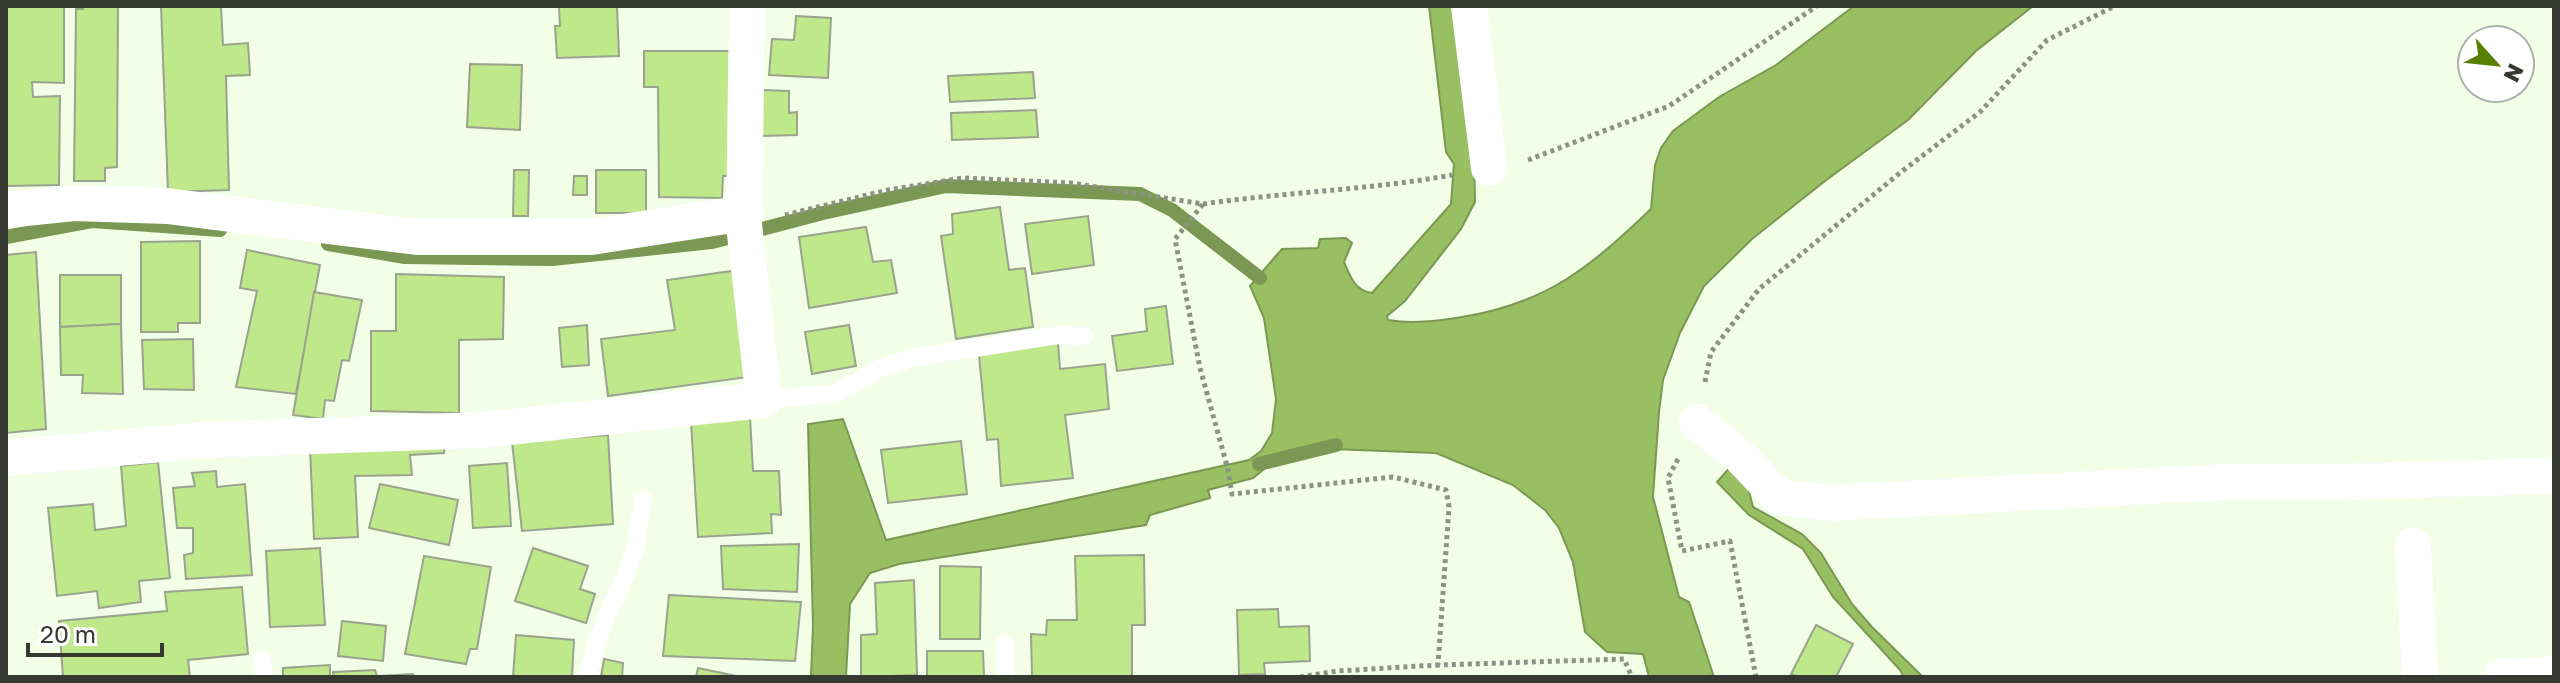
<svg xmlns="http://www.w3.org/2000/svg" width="2560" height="683" font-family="'Golos Text',sans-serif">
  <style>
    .water { fill: #98c062; stroke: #7a9853; stroke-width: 2 }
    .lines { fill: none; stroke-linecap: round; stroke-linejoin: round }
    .stream { stroke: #7a9853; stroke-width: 14 }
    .building { fill: #bfe88a; stroke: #99a38e; stroke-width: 2 }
    .path { stroke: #8c9384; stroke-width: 5; stroke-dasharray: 4 4; stroke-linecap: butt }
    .lane { stroke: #fff; stroke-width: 18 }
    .street { stroke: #fff; stroke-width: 36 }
  </style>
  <rect width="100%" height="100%" fill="#f3fee7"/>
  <!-- water -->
  <g class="water">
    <path d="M1429 6H1456L1474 151 1475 202 1461 229 1405 301 1387 316 1388 320C1413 324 1437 321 1462 317 1548 303 1590 267 1651 209L1655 165 1661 148 1673 131 1719 97 1776 65 1854 6H2033L1976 51 1908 120 1825 181 1752 239 1704 286 1680 333 1663 380 1659 412 1653 497 1679 597 1689 602 1714 677H1649L1643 654 1607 652 1585 632 1573 562 1559 528 1545 510 1513 485 1436 453 1304 448 1279 457 1253 478 1208 490 1210 498 1150 515 1146 525 899 564 870 573 850 604 846 677H811L813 626 808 424 843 419 886 540 1249 460 1261 451 1272 433 1276 399 1264 318 1250 286 1282 249 1318 248 1320 239 1346 238 1352 243 1344 262C1350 276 1355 291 1372 293L1451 204 1454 164 1446 152Z"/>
    <path d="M1740 456 1753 507 1802 534 1821 553 1852 604 1872 627 1923 677H1903L1901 671 1833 597 1803 549 1749 515 1717 482Z"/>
  </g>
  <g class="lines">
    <!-- stream -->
    <g class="stream">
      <path d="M6 237 92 221 220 230"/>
      <path d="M328 244 405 257 552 259 712 242 823 213 946 186 1140 194 1172 210 1260 278"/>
      <path d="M1259 464 1336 445"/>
    </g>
  </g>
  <!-- building -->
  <g class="building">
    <path d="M6 6H64V83L32 82 33 97 60 96 59 185 6 186Z"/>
    <path d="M83 6H118L117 167 105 168V181H74L76 9H83Z"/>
    <path d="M161 6H221L223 45 248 43 250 75 226 76 229 190 168 192Z"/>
    <path d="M559 6H617L619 56 557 58 555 26H560Z"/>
    <path d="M796 16 831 18 828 78 769 75 772 39 794 40Z"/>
    <path d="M644 51H732V176H723L722 198 659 197 658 87H644Z"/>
    <path d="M470 64 522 65 520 130 467 127Z"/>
    <path d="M1033 72 1035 98 950 102 948 76Z"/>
    <path d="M762 90 789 91V113L797 112V135L762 136Z"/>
    <path d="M1036 110 1038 137 952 140 951 113Z"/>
    <path d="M514 170H529L528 216H513Z"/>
    <rect x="596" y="170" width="50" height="43"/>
    <path d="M574 176H587V195H573Z"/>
    <path d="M1000 207 1009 270 1025 268 1033 327 956 339 941 236 953 234 952 214Z"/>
    <path d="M1088 216 1094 265 1032 274 1025 224Z"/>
    <path d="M866 227 873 262 891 260 897 293 809 308 799 237Z"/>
    <path d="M200 241V323H178V332H141V242Z"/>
    <path d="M247 250 320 265 296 394 236 387 257 291 240 288Z"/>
    <path d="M36 252 46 429 6 433V255Z"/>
    <path d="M732 271 748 377 608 396 601 339 675 330 667 280Z"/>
    <path d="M396 274 504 277 503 339 459 340V413L371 411V331H396Z"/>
    <path d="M60 275H121V324L60 327Z"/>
    <path d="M314 292 362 300 349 361 342 360 334 401 325 400 323 419 293 415Z"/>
    <path d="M1166 306 1173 364 1117 371 1112 336 1147 331 1145 309Z"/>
    <path d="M121 324 123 394 82 393 83 375H61L60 327Z"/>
    <path d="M587 325 589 365 562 367 559 328Z"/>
    <path d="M849 325 856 366 812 374 805 332Z"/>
    <path d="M193 339 194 390 144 389 142 340Z"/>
    <path d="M1058 343 1060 369 1105 364 1109 409 1065 415 1073 478 1001 486 998 439 987 440 979 355Z"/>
    <path d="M750 417 753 471H779L781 515 771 514 772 533 698 537 691 421Z"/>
    <path d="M608 435 613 524 522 531 512 442Z"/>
    <path d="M961 441 967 494 888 503 881 450Z"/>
    <path d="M445 442 444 453 410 455 412 475 355 476 358 537 314 539 310 448Z"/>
    <path d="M158 462 170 578 139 581 141 602 99 608 97 591 57 596 48 508 93 504 95 530 126 526 121 466Z"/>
    <path d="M507 463 511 526 473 528 469 466Z"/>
    <path d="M216 471 217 487 245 484 252 575 186 579 184 555 193 553V528H177L173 488 195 486 192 473Z"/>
    <path d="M380 484 458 500 449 545 369 528Z"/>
    <path d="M799 544 797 592 723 589 721 546Z"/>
    <path d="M320 548 325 625 270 627 266 551Z"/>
    <path d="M533 548 588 566 580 589 595 594 586 623 515 601Z"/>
    <path d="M1144 555 1145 625H1132V677H1032L1031 634 1046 635 1047 620H1077L1075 556Z"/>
    <path d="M424 556 491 567 477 649H470L466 664 405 654Z"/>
    <path d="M940 566 981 567 980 639H940Z"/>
    <path d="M914 580 917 675 861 677V635L877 634 875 583Z"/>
    <path d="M242 587 248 654 188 660 190 677H63L59 621 167 611 165 592Z"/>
    <path d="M669 595 801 602 795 661 663 656Z"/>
    <path d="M1278 609 1279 627 1309 626 1310 661 1264 663 1265 674 1239 675 1237 610Z"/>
    <path d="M342 621 386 626 383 661 338 656Z"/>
    <path d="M1816 625 1853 644 1836 677H1797L1791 674Z"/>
    <path d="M516 635 574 640 572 677H513Z"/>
    <path d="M927 651H983L984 677H927Z"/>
    <path d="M604 659 623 663 622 677H601Z"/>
    <path d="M330 665V677H283V668Z"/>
    <path d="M698 668 741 677H696Z"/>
    <path d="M375 670 377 676 413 674V677H334L333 672Z"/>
  </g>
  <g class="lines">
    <!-- path -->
    <g class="path">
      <path d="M1528 160 1669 106 1817 6"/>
      <path d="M1203 204C1286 192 1369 190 1452 175"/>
      <path d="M785 215 888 190 963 178 1071 183 1203 204 1175 239 1200 368 1227 466 1232 494 1393 477 1446 490 1449 507 1438 665 1624 659 1632 677"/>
      <path d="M1705 382 1711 352 1759 289 1901 172 1980 112 2047 40 2115 6"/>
      <path d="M1678 459 1668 478 1682 551 1730 541 1756 677"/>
      <path d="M1300 677 1337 671 1438 665"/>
    </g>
    <!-- lane -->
    <g class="lane">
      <path d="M764 400 837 393 881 368 912 358 1059 335 1084 336"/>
      <path d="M1005 644V677"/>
      <path d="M262 660 264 677"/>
      <path d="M587 677 598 638 635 552 643 500"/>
    </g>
    <!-- street -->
    <g class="street">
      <path d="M1469 6 1489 168"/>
      <path d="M6 210 74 203 167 206 417 237H591L745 213"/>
      <path d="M1697 422 1740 456 1779 497 1829 503 2225 482H2337L2554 476"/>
      <path d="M6 458 206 440 482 430 764 400 744 225 747 6"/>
      <path d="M2413 546 2420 677"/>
      <path d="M2501 677 2554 674"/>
    </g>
  </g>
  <!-- border -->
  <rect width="2560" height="683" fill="none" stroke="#353931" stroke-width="16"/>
  <!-- north arrow -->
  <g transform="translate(2496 64) rotate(117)"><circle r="38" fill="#ffffff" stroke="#aeb0ad" stroke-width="2"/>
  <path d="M0-6L14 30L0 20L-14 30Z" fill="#577f00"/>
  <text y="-12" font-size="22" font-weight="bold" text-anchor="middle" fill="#353931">N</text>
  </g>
  <!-- scale -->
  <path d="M28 643v12h134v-12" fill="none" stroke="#353931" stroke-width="4"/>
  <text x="40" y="643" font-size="24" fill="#353931" stroke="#ffffff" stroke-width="6" paint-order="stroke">20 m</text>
</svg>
